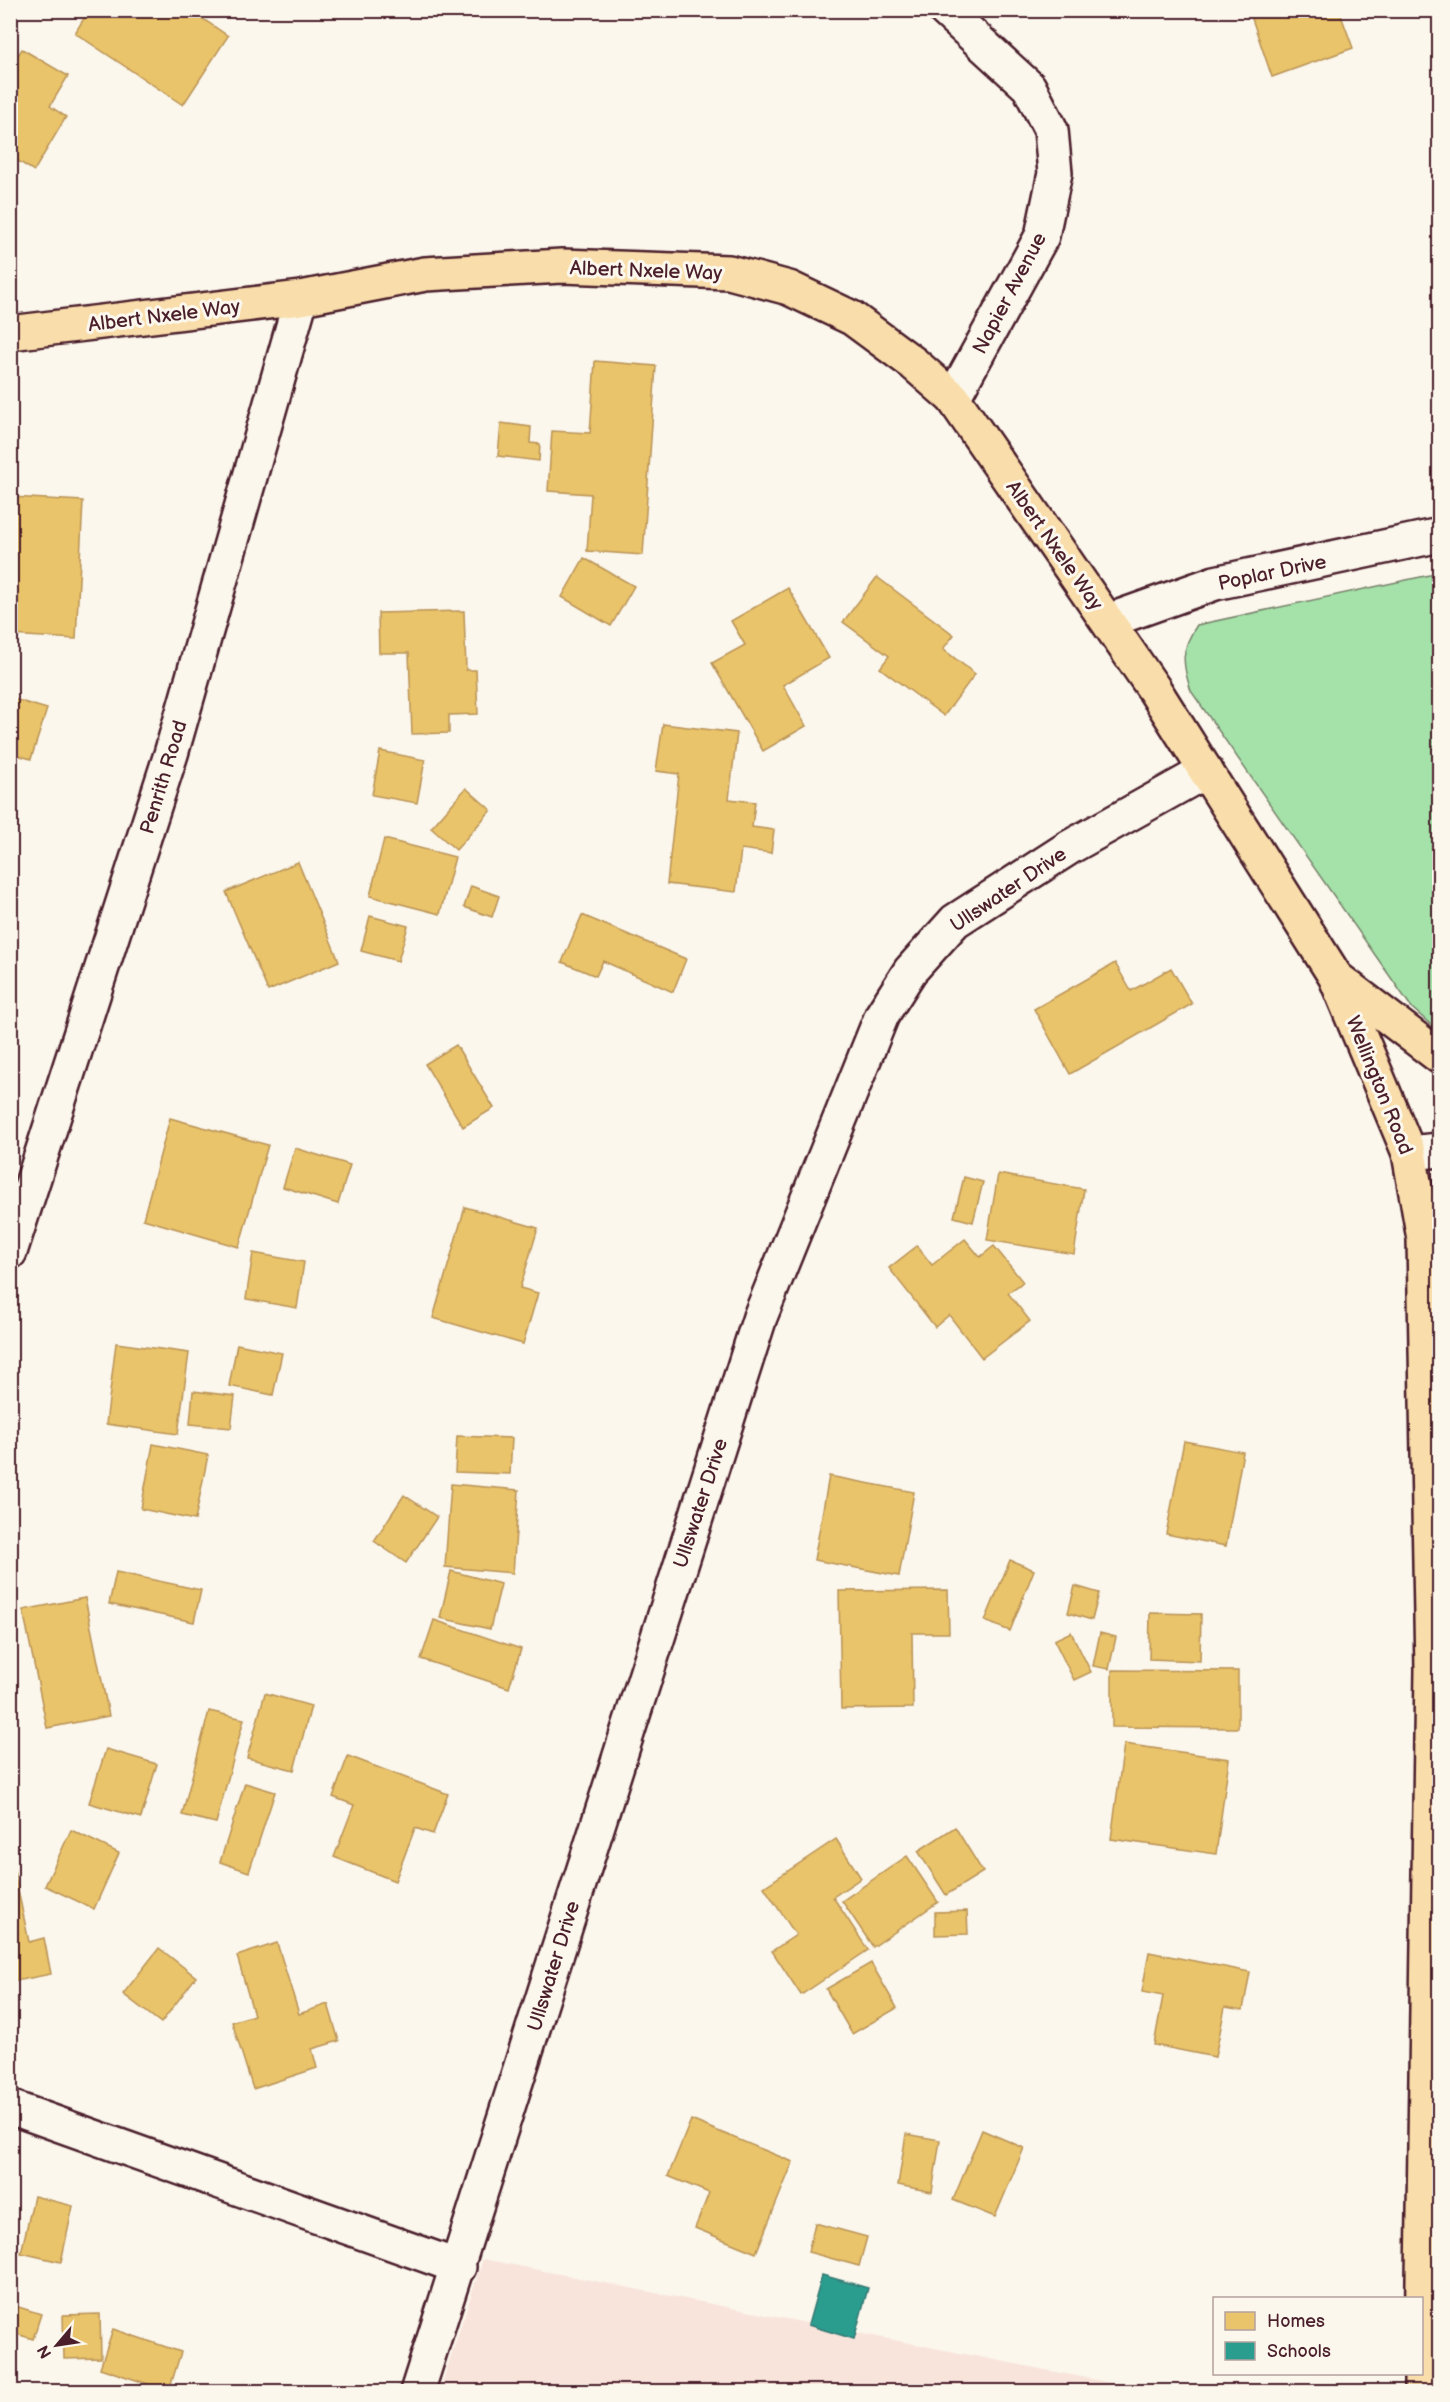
<svg xmlns="http://www.w3.org/2000/svg" width="1450" height="2402" font-family="'Balsamiq Sans',sans-serif">
  <style>
    .built { fill: #f9e4dc }
    .green { fill: #a4e2a9; stroke: #77806a; stroke-width: 1.5 }
    .homes { fill: #e9c46a; stroke: #b99257; stroke-width: 1.5 }
    .schools { fill: #2a9d8f; stroke: #347771; stroke-width: 1.5 }
    .lines { fill: none; stroke-linecap: round; stroke-linejoin: round }
    .minor-casing { stroke: #4a1f2b; stroke-width: 38 }
    .major-casing { stroke: #4a1f2b; stroke-width: 38 }
    .minor { stroke: #fbf7ec; stroke-width: 33 }
    .major { stroke: #f9deab; stroke-width: 33 }
    .labels { text-anchor: middle; stroke-width: 6; stroke-linejoin: round; paint-order: stroke }
    .street-label { font-size: 20px; fill: #4a1f2b; stroke: #fbf7ec }
  </style>
  <rect width="100%" height="100%" fill="#fbf7ec"/>
  <filter id="ink" filterUnits="userSpaceOnUse"><feTurbulence type="fractalNoise" baseFrequency=".0167" numOctaves="2"/><feDisplacementMap in="SourceGraphic" scale="12" xChannelSelector="R" yChannelSelector="G"/><feConvolveMatrix kernelMatrix="1 2 1 2 8 2 1 2 1" color-interpolation-filters="sRGB"/></filter>
  <g filter="url(#ink)">
    <!-- built -->
    <path class="built" d="M483 2259 1117 2384V2391L439 2392Z"/>
    <!-- green -->
    <path class="green" d="M1439 573H1440L1439 1032 1412 1008 1191 691C1182 664 1180 650 1197 625Z"/>
    <!-- homes -->
    <g class="homes">
      <path d="M89 10H190L228 36 183 105 75 33Z"/>
      <path d="M1249 10H1339L1353 48 1272 77Z"/>
      <path d="M22 49 68 76 50 106 66 117 34 171 15 159 10 167V67Z"/>
      <path d="M595 361 656 366 643 555 587 551 591 494 548 491 552 431 590 433Z"/>
      <path d="M501 423 531 427 530 443 540 444 539 461 498 456Z"/>
      <path d="M10 497 83 501 76 639 10 635Z"/>
      <path d="M584 558 634 586 611 626 562 597Z"/>
      <path d="M877 577 954 635 943 649 975 674 944 716 880 668 889 656 843 622Z"/>
      <path d="M788 588 829 658 783 685 806 726 763 751 712 663 745 645 731 621Z"/>
      <path d="M464 611 466 670H476L478 714 449 715V733L412 734 409 653H379L378 613Z"/>
      <path d="M10 698 47 709 31 759 10 753Z"/>
      <path d="M663 724 737 733 729 799 755 802 752 827 774 830 771 853 741 849 736 892 667 884 679 774 656 771Z"/>
      <path d="M380 751 425 760 417 803 372 795Z"/>
      <path d="M466 788 491 810 456 850 431 828Z"/>
      <path d="M384 839 455 857 440 914 370 896Z"/>
      <path d="M298 862 339 961 268 991 226 892Z"/>
      <path d="M471 886 499 896 492 917 464 907Z"/>
      <path d="M582 915 686 959 673 992 603 961 596 976 562 962Z"/>
      <path d="M370 916 408 926 398 961 361 951Z"/>
      <path d="M1115 963 1131 991 1171 968 1192 1004 1070 1074 1034 1009Z"/>
      <path d="M456 1045 494 1108 463 1127 425 1064Z"/>
      <path d="M170 1118 268 1145 239 1247 143 1219Z"/>
      <path d="M295 1148 350 1165 338 1204 283 1187Z"/>
      <path d="M998 1174 1084 1189 1074 1254 987 1240Z"/>
      <path d="M964 1177 983 1182 973 1222 954 1217Z"/>
      <path d="M465 1207 538 1228 520 1288 538 1293 523 1344 433 1318Z"/>
      <path d="M965 1239 980 1257 994 1246 1023 1282 1008 1293 1030 1321 982 1358 949 1315 935 1327 889 1268 917 1246 932 1265Z"/>
      <path d="M253 1253 304 1262 297 1308 246 1299Z"/>
      <path d="M116 1343 189 1353 178 1434 106 1424Z"/>
      <path d="M237 1344 282 1353 273 1395 229 1386Z"/>
      <path d="M193 1391 235 1396 231 1428 190 1424Z"/>
      <path d="M457 1436 512 1438 510 1474 455 1472Z"/>
      <path d="M1184 1441 1243 1452 1226 1546 1166 1534Z"/>
      <path d="M153 1444 208 1455 195 1520 141 1509Z"/>
      <path d="M829 1476 914 1492 899 1576 814 1560Z"/>
      <path d="M451 1484 519 1490 513 1573 445 1567Z"/>
      <path d="M404 1495 437 1517 406 1563 374 1541Z"/>
      <path d="M1010 1560 1034 1570 1010 1631 985 1621Z"/>
      <path d="M451 1571 501 1584 490 1629 440 1618Z"/>
      <path d="M116 1572 201 1590 194 1622 109 1604Z"/>
      <path d="M1075 1586 1099 1593 1092 1620 1068 1613Z"/>
      <path d="M948 1590 949 1633H912L913 1708 841 1709 839 1591Z"/>
      <path d="M85 1598 109 1716 47 1728 23 1610Z"/>
      <path d="M1150 1613 1201 1614 1200 1661 1149 1659Z"/>
      <path d="M434 1620 521 1649 509 1688 421 1659Z"/>
      <path d="M1071 1632 1091 1672 1074 1680 1054 1640Z"/>
      <path d="M1100 1633 1116 1637 1109 1669 1093 1666Z"/>
      <path d="M1112 1670 1238 1671V1728L1112 1727Z"/>
      <path d="M265 1693 311 1706 294 1770 247 1758Z"/>
      <path d="M209 1711 244 1719 216 1823 182 1815Z"/>
      <path d="M1124 1744 1229 1759 1216 1854 1111 1839Z"/>
      <path d="M106 1749 157 1764 141 1818 89 1803Z"/>
      <path d="M348 1756 448 1794 433 1834 415 1828 395 1881 334 1857 354 1805 333 1797Z"/>
      <path d="M245 1783 275 1792 249 1872 220 1862Z"/>
      <path d="M955 1827 983 1872 946 1895 918 1851Z"/>
      <path d="M71 1830 119 1853 94 1909 45 1886Z"/>
      <path d="M836 1839 861 1878 833 1897 868 1950 801 1995 772 1951 796 1935 764 1887Z"/>
      <path d="M10 1852 29 1942 44 1938 51 1974 10 1982Z"/>
      <path d="M907 1856 938 1902 873 1947 842 1901Z"/>
      <path d="M967 1911 968 1934 935 1935V1912Z"/>
      <path d="M277 1943 299 2014 328 2004 339 2041 312 2049 317 2068 253 2089 232 2022 254 2015 237 1956Z"/>
      <path d="M159 1948 196 1977 161 2023 123 1994Z"/>
      <path d="M1149 1952 1250 1972 1243 2010 1225 2007 1215 2057 1154 2045 1163 1996 1142 1992Z"/>
      <path d="M871 1963 897 2008 852 2034 826 1989Z"/>
      <path d="M691 2120 793 2162 756 2253 695 2228 709 2193 668 2176Z"/>
      <path d="M982 2130 1024 2148 995 2217 953 2200Z"/>
      <path d="M906 2134 940 2140 932 2192 898 2185Z"/>
      <path d="M34 2196 73 2206 61 2262 21 2253Z"/>
      <path d="M815 2223 867 2237 859 2266 808 2252Z"/>
      <path d="M12 2305 41 2314 33 2339 10 2332Z"/>
      <path d="M100 2314 101 2358 64 2359 63 2315Z"/>
      <path d="M113 2329 181 2352 169 2391 100 2368Z"/>
    </g>
    <!-- schools -->
    <path class="schools" d="M822 2275 868 2288 854 2339 808 2325Z"/>
    <g class="lines">
      <defs>
        <g id="minor">
          <path d="M945 10 1029 87 1051 130 1055 173 1042 236 953 398"/>
          <path d="M1108 621 1215 583 1440 535"/>
          <path d="M1409 1153 1440 1150"/>
          <path d="M10 1252 171 754 301 298"/>
          <path d="M10 2107 459 2267"/>
          <path d="M417 2392 760 1317 882 1015 910 971 955 921 1070 847 1206 771"/>
        </g>
        <g id="major">
          <path d="M10 333 301 298 425 274 562 266 729 272 789 288 852 318 913 363 953 398 1154 689 1335 976 1409 1153 1424 1239 1432 1670 1422 2348"/>
          <path d="M1338 979 1440 1057"/>
          <path d="M1421 2392V2374"/>
        </g>
      </defs>
      <!-- minor casing -->
      <use href="#minor" class="minor-casing"/>
      <!-- major casing -->
      <use href="#major" class="major-casing"/>
      <!-- minor -->
      <use href="#minor" class="minor"/>
      <!-- major -->
      <use href="#major" class="major"/>
    </g>
  </g>
  <g class="labels">
    <!-- street labels -->
    <g class="street-label">
      <text transform="translate(646 270) rotate(2)" y="7">Albert Nxele Way</text>
      <text transform="translate(1009 293) rotate(-62)" y="7">Napier Avenue</text>
      <text transform="translate(164 315) rotate(-7)" y="7">Albert Nxele Way</text>
      <text transform="translate(1055 545) rotate(55)" y="7">Albert Nxele Way</text>
      <text transform="translate(1272 572) rotate(-12)" y="7">Poplar Drive</text>
      <text transform="translate(163 777) rotate(-73)" y="7">Penrith Road</text>
      <text transform="translate(1008 889) rotate(-34)" y="7">Ullswater Drive</text>
      <text transform="translate(1380 1085) rotate(68)" y="7">Wellington Road</text>
      <text transform="translate(700 1503) rotate(-72)" y="7">Ullswater Drive</text>
      <text transform="translate(553 1966) rotate(-73)" y="7">Ullswater Drive</text>
    </g>
  </g>
  <!-- margin -->
  <rect width="1450" height="2402" fill="none" stroke="#fbf7ec" stroke-width="36"/>
  <rect x="18" y="18" width="1414" height="2366" fill="none" stroke="#4a1f2b" stroke-width="2" filter="url(#ink)"/>
  <!-- legend -->
  <rect x="1213" y="2297" width="210" height="78" fill="#fbf7ec" stroke="#b4a19f" stroke-width="1.5"/>
  <rect x="1225" y="2312" width="30" height="18" fill="#e9c46a" stroke="#b4a19f" stroke-width="1.5"/>
  <text x="1267" y="2327" font-size="18" fill="#4a1f2b">Homes</text>
  <rect x="1225" y="2342" width="30" height="18" fill="#2a9d8f" stroke="#b4a19f" stroke-width="1.5"/>
  <text x="1267" y="2357" font-size="18" fill="#4a1f2b">Schools</text>
  <!-- north arrow -->
  <g transform="translate(57 2345) rotate(241)" stroke="#fbf7ec" stroke-width="4.5" paint-order="stroke">
  <path d="M0-4.5L10 22L0 15L-10 22Z" fill="#4a1f2b"/>
  <text y="-9" font-size="16" font-weight="bold" text-anchor="middle" fill="#4a1f2b">N</text>
  </g>
</svg>
